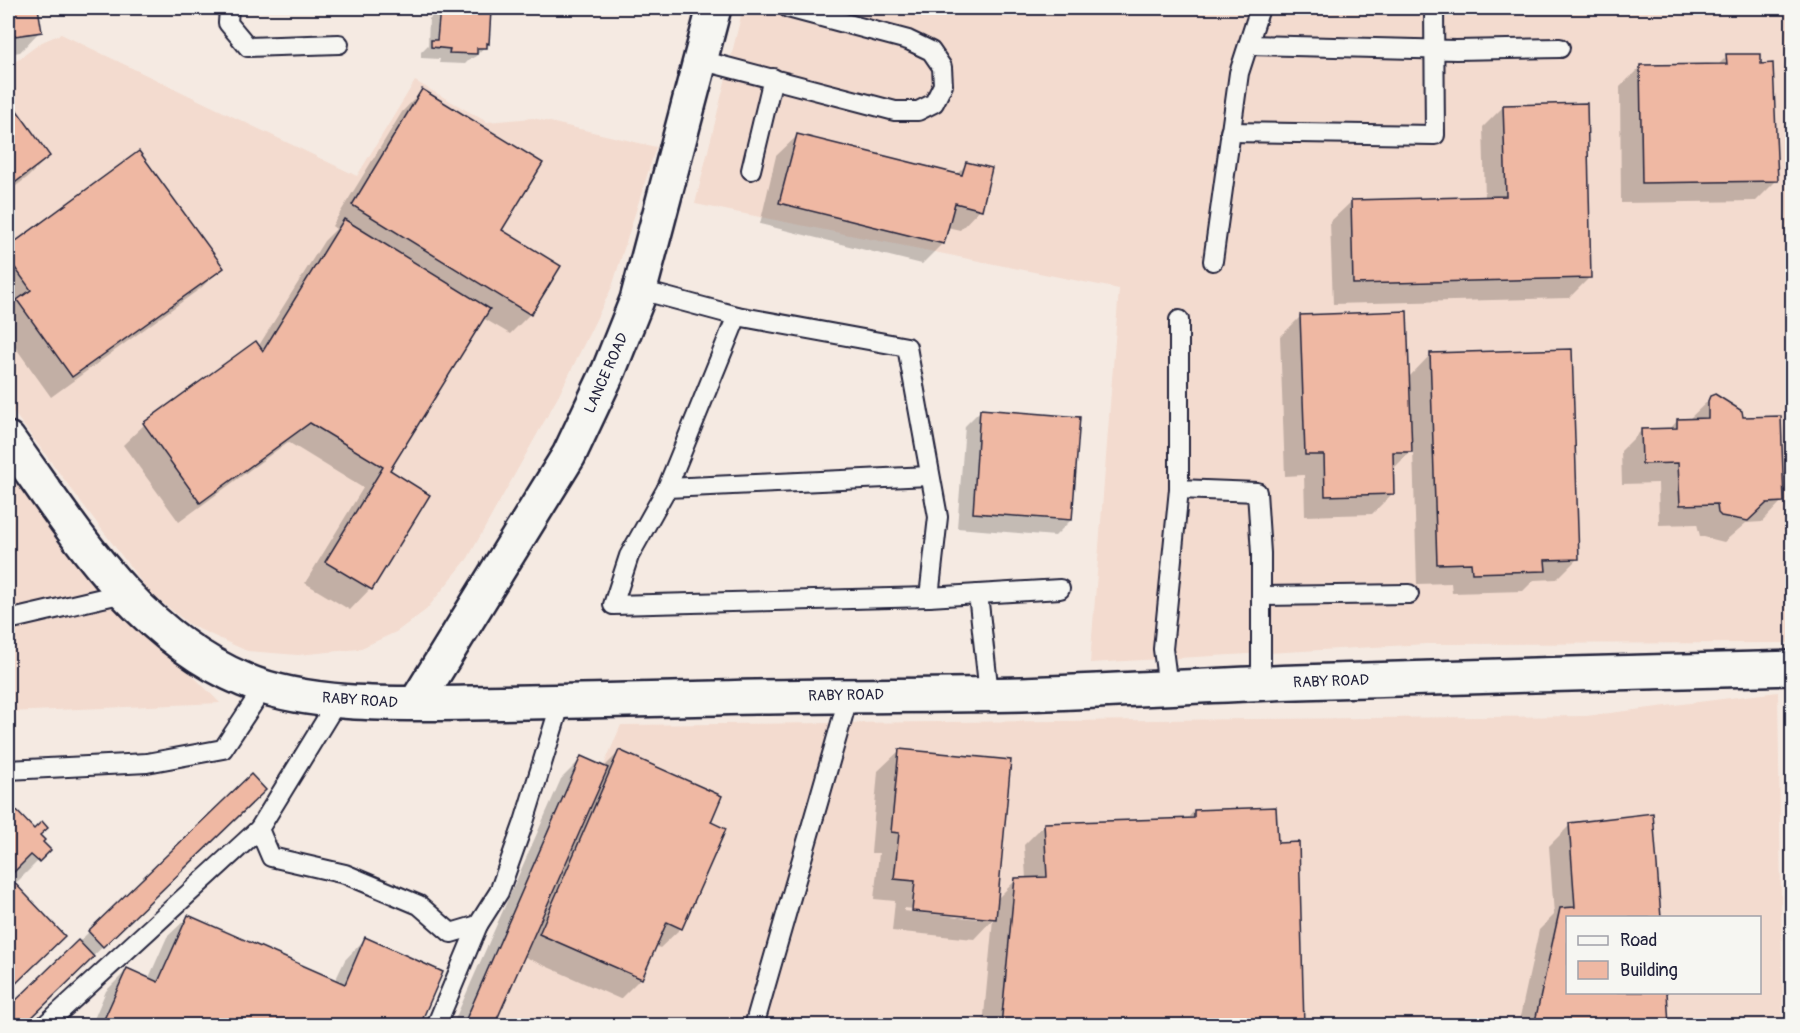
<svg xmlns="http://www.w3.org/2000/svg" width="1800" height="1033" font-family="Pangolin,sans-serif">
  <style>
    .built { fill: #f3dbcf; fill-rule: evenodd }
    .shadow { fill: #0003; fill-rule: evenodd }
    .building { fill: #efb8a3; stroke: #22223b; stroke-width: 1.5 }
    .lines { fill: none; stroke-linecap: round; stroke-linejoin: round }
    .lane-casing { stroke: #22223b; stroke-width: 22 }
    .street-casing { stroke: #22223b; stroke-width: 38 }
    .secondary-casing { stroke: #22223b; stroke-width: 38 }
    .lane { stroke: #f6f6f2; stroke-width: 18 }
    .street { stroke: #f6f6f2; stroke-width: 33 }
    .secondary { stroke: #f6f6f2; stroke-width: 33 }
    .labels { text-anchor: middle; stroke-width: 4.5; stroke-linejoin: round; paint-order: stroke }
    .street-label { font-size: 15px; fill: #22223b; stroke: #f6f6f2 }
  </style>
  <rect width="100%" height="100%" fill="#f5eae2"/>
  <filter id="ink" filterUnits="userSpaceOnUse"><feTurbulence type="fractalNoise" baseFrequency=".0167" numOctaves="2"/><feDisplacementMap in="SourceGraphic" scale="12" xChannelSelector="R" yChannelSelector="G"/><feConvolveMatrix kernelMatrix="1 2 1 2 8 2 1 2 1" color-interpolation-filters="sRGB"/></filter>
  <g filter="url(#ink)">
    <!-- built -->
    <g class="built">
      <path d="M743 8H1792V643L1427 644 1090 663 1119 289 695 204Z"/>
      <path d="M61 34 357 176 415 81 487 122 533 118 656 147 612 287 559 395 468 558 426 610 396 632 359 649 298 655 247 651 190 625 149 592 8 405V67L42 42Z"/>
      <path d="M8 472 59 541 220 703 8 712Z"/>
      <path d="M1778 692 1783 1025 493 1026 621 725 1586 716ZM1568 918H1760V992H1568Z"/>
    </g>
    <!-- shadow -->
    <g class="shadow">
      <path d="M8 8H37L40 31 20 52 8 54Z"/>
      <path d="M404 8H488L484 11 488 43 474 58H471L465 64 439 63 440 59 421 58V52L428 45 429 19 439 9Z"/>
      <path d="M1727 56 1776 181 1756 201 1621 203 1620 87 1641 66H1717Z"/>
      <path d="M422 91 500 230 530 314 510 334 483 318 388 471 428 496 370 589 350 610 305 583 363 488 288 442 179 522 123 445 144 425 254 344 258 347 324 241 336 229 332 226 402 112Z"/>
      <path d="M8 100 49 156 28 177 8 192Z"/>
      <path d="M1504 106 1590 277 1569 298 1333 304 1330 222 1351 202 1485 198 1483 127Z"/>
      <path d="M797 136 956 175 967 164 980 209 960 230 947 227 943 243 922 264 760 224 776 156Z"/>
      <path d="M139 153 222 267 201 288 51 397 8 337V312L10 310 8 306V249Z"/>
      <path d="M1301 316 1408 378 1431 354 1577 559 1557 579 1534 580 1523 591 1452 593 1451 583 1417 584 1413 449 1392 470 1393 493 1372 514 1305 516 1304 475 1285 476 1280 337Z"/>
      <path d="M1709 400 1741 418 1782 501 1762 522 1746 523 1724 542 1700 536 1697 524 1659 525 1658 483 1622 484 1621 451 1641 431 1669 430 1677 421 1688 420Z"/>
      <path d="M981 410 1071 520 1055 536 957 528 965 426Z"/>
      <path d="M899 751 996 900 1016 880 1026 879 1024 845 1045 824 1186 820 1194 811 1276 844 1303 1026H983L993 919 974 939 892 931 895 901 874 899 879 853H871L878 771ZM904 908 978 916V919L904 911Z"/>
      <path d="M619 752 709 822 681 928 660 948 655 946 641 978 620 999 523 956 493 1026H452L561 779 582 758 604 767Z"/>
      <path d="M251 776 244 810 21 1026H8V1010Z"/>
      <path d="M8 809 38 835 41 842 49 850 17 882 10 874 8 877Z"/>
      <path d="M1652 815 1568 918V992L1668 1026H1518L1539 930 1554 915 1549 846 1570 825Z"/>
      <path d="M8 878 63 936 8 990Z"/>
      <path d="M188 917 335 981 345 960 365 939 421 1018 422 1026H91L106 991 127 970 148 980 167 937Z"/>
    </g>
    <!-- building -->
    <g class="building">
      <path d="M8 8H38L42 32 8 37Z"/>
      <path d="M440 8 491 10 489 44 487 43V48H477V54L449 53 450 49 431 47V40H437Z"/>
      <path d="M1726 54H1761V64L1773 63 1778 181 1642 183 1640 65 1727 64Z"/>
      <path d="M422 89 543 163 502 230 561 266 531 315 352 205Z"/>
      <path d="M8 98 50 156 8 188Z"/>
      <path d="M1587 103 1591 278 1353 284 1351 200 1506 196 1503 105Z"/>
      <path d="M797 134 962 175 966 162 992 168 982 210 955 203 944 244 779 203Z"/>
      <path d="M139 151 224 268 72 377 17 300 31 290 8 258V247Z"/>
      <path d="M344 219 490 309 390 470 430 495 372 590 325 562 383 467 310 423 200 503 143 423 253 343 256 341 263 351Z"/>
      <path d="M1407 311 1412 452H1393L1394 494 1325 496 1324 455H1305L1300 315Z"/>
      <path d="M1572 349 1579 559 1545 560 1546 571 1472 573 1471 563 1437 564 1430 353Z"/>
      <path d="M1715 394 1742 411 1743 417 1781 416 1784 502 1767 503 1748 521 1721 516 1718 513 1717 504 1680 505 1678 463 1642 464 1641 429 1677 428V419L1708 418V401L1710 396Z"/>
      <path d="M980 409 1080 417 1072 520 973 513Z"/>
      <path d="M899 749 1011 760 996 919 912 911 915 881 894 879 899 833 891 832Z"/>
      <path d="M619 750 722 796 711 822 726 829 682 929 667 922 642 979 539 934Z"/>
      <path d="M581 756 608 768 519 969 494 1026H463Z"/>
      <path d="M251 774 266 790 103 947 88 931Z"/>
      <path d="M11 805 34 829 42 821 48 828 40 835 45 840 43 842 51 850 39 862 31 855 9 877 65 936 8 991V807V808Z"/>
      <path d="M1276 807 1278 843 1299 842 1304 1026H1001L1015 878 1047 877 1044 823 1194 818V810Z"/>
      <path d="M1653 813 1661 918H1568V992H1667L1669 1026H1534L1560 908 1575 907 1569 823Z"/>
      <path d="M188 915 345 984 365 937 443 972 423 1018 426 1019 424 1026H101L127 968 158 982Z"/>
      <path d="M78 940 94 957 23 1026H8V1008Z"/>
    </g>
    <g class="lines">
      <defs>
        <g id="lane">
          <path d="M229 8 228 23 248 47 339 44"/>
          <path d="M1248 45 1456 50 1560 48"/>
          <path d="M700 60 895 111H918L934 103 943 85 942 67 931 51 908 40 788 8"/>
          <path d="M1230 132 1435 135 1434 8"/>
          <path d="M751 170 773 78"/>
          <path d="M1213 261 1239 73 1260 8"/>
          <path d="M640 290 737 316 907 347 938 517 929 597"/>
          <path d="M737 316 667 488 629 556 613 605 929 597 978 594"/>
          <path d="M1179 320V489L1257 492 1261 553V683"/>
          <path d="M667 488 929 476"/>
          <path d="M1261 596 1409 594"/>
          <path d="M8 620 124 593"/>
          <path d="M1168 687 1163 649 1179 489"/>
          <path d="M989 694 978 594 1060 589"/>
          <path d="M338 700 259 829 271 857 345 874 419 905 451 933 478 925 499 892 524 822 561 702"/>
          <path d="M8 770 147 763 223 749 264 687"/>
          <path d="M44 1026 259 829"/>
          <path d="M436 1026 478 925"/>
          <path d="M754 1026 849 695"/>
        </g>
        <path id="street" d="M416 703 569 455 609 370 637 300 714 8"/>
        <path id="secondary" d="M8 439C73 529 136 635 244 680 307 707 401 704 470 703 552 702 635 700 717 698 819 695 920 696 1022 694 1114 691 1206 685 1298 682 1462 676 1628 673 1792 668"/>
      </defs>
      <!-- lane casing -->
      <use href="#lane" class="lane-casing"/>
      <!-- street casing -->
      <use href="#street" class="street-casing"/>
      <!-- secondary casing -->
      <use href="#secondary" class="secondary-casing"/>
      <!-- lane -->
      <use href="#lane" class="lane"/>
      <!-- street -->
      <use href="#street" class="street"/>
      <!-- secondary -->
      <use href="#secondary" class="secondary"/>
    </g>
  </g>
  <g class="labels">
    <!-- street labels -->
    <g class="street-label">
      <text transform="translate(606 373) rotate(-66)" y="5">LANCE ROAD</text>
      <text transform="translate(1331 681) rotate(-2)" y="5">RABY ROAD</text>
      <text transform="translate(846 695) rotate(-1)" y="5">RABY ROAD</text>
      <text transform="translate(360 700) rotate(4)" y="5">RABY ROAD</text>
    </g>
  </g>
  <!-- margin -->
  <rect width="1800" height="1033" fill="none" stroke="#f6f6f2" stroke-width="30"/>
  <rect x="15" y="15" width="1770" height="1003" fill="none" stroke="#22223b" stroke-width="2" filter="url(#ink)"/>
  <!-- legend -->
  <rect x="1566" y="916" width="195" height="78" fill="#f6f6f2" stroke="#a1a1a9" stroke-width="1.5"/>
  <rect x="1578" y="936" width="30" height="9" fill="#f6f6f2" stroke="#a1a1a9" stroke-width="1.5"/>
  <text x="1620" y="946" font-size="18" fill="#22223b">Road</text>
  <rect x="1578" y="961" width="30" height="18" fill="#efb8a3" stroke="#a1a1a9" stroke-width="1.5"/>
  <text x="1620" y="976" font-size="18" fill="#22223b">Building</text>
</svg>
